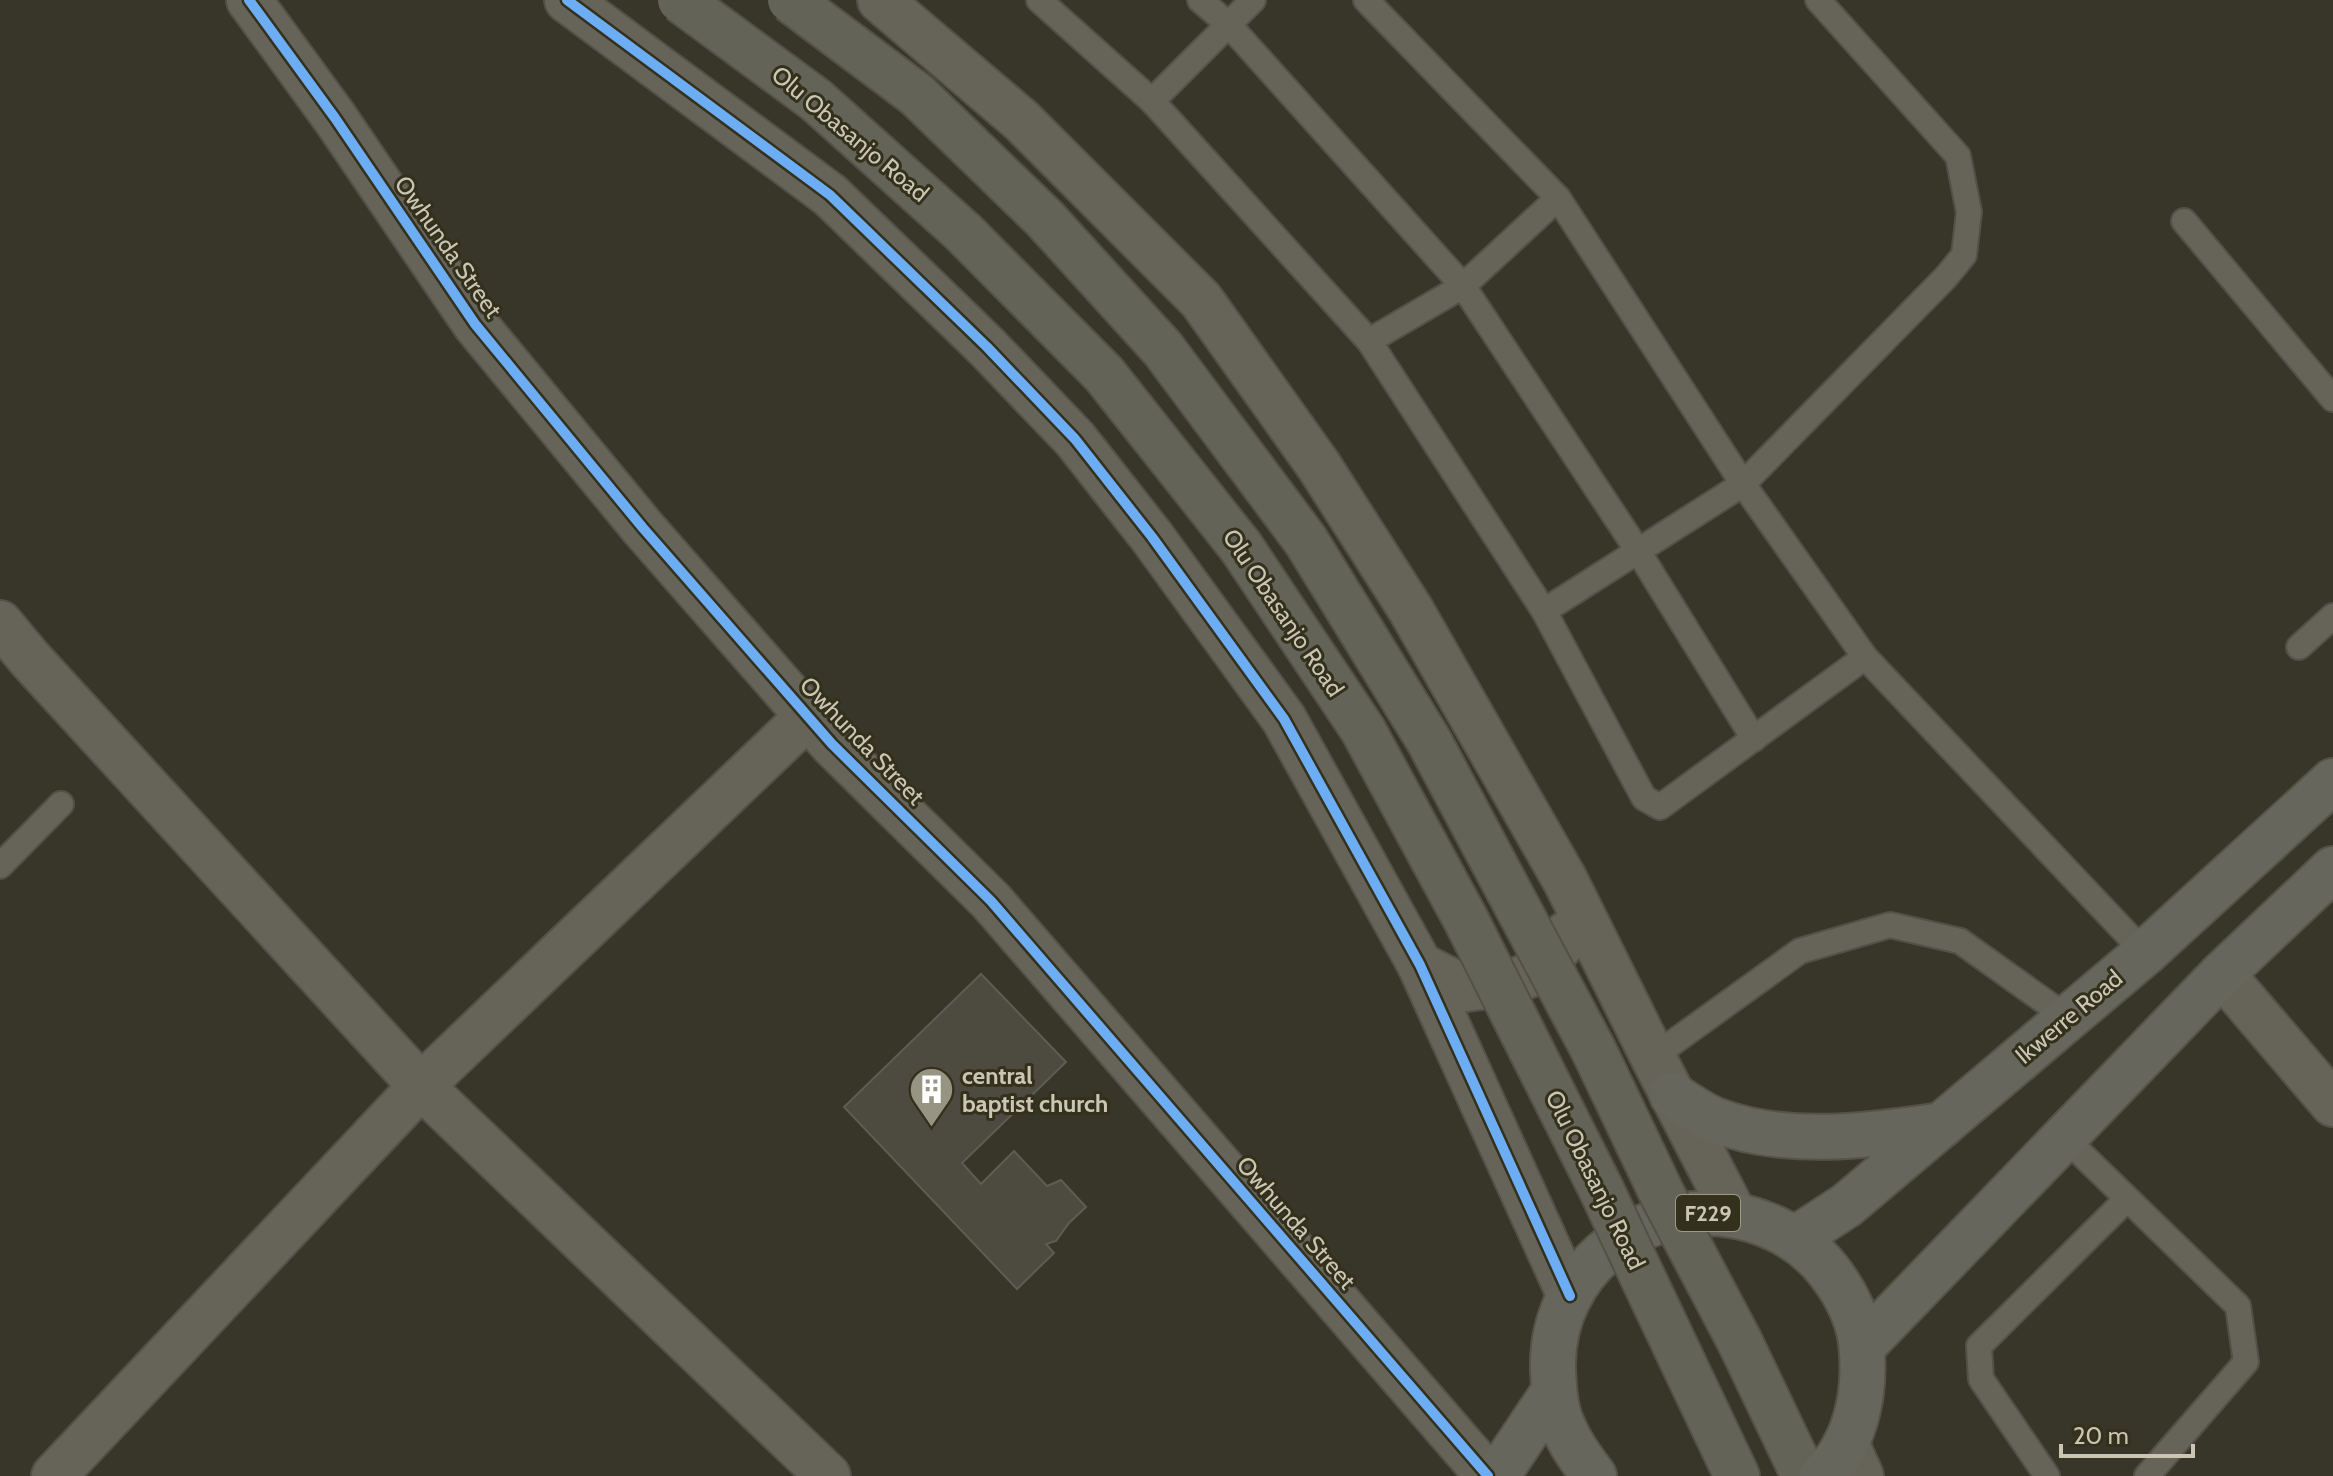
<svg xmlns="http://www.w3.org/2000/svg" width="2333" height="1476" font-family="Cabin,sans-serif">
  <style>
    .building { fill: #4d4a40; stroke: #5f5d51; stroke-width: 2 }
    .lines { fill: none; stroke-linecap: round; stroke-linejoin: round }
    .service-casing { stroke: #535147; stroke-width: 28 }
    .minor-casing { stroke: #535147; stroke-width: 48 }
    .tertiary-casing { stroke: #535147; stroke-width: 48 }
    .secondary-casing { stroke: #535147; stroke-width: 48 }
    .primary-casing { stroke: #555347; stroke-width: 48 }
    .service { stroke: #666459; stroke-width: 24 }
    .minor { stroke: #666459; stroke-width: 44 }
    .tertiary { stroke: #666459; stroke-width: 44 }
    .secondary { stroke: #646358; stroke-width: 44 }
    .primary { stroke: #67665c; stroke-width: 44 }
    .secondary-bridge-casing { stroke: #535147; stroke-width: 48; stroke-linecap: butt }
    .secondary-bridge { stroke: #646358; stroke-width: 44 }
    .cycleway-casing { stroke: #33301c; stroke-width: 15 }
    .cycleway { stroke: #6dadf4; stroke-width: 10 }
    .labels { text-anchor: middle; stroke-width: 6; stroke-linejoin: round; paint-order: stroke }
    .shield { fill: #33301c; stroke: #9c9986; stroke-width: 2 }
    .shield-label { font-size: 22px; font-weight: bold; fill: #c9c6b3 }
    .street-label { font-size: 24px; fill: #c9c6b3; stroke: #33301c }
    .poi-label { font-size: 24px; font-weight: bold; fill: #c9c6b3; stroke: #33301c; text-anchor: start }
  </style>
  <rect width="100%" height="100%" fill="#383629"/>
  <!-- building -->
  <path class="building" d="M981 974 1066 1062 962 1163 981 1184 1014 1151 1047 1186 1061 1180 1086 1207 1069 1223 1056 1241 1046 1244 1054 1253 1017 1289 844 1107Z"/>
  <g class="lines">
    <defs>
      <g id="service">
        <path d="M1039 0 1152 101 1369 341 1544 611 1644 798 1660 807 1865 657"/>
        <path d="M1200 0 1228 24 1463 286 1638 551 1754 739"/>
        <path d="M1366 0 1558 198 1743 484 1865 657 2145 953"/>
        <path d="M1152 101 1253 0"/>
        <path d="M2184 221 2333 399"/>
        <path d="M1369 341 1463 286 1558 198"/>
        <path d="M1544 611 1743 484 1946 277 1964 255 1969 212 1958 156 1818 0"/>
        <path d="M2299 647 2333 616"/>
        <path d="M0 866 61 804"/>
        <path d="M1653 1057 1800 951 1890 925 1960 941 2068 1018"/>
        <path d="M2064 1137 2238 1306 2246 1362 2147 1476"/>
        <path d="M2047 1476 1981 1379 1979 1346 2127 1199"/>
      </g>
      <g id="minor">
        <path d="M249 0 335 118 475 324 643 528 832 744 991 901 1488 1476"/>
        <path d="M0 623 30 659 421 1086 828 1476"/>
        <path d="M2222 974 2333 1104"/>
        <path d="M54 1476 421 1086 808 716"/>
      </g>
      <g id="tertiary">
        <path d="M567 0 830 195 987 347 1075 439 1152 537 1284 719 1420 965 1570 1296"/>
        <path d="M880 0 1022 121 1201 300 1319 466 1411 610 1565 880 1653 1057 1734 1214"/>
        <path d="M1420 965 1467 989 1506 984 1540 971 1566 939V934"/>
        <path d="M1846 1443 1861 1476"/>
      </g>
      <g id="secondary">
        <path d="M1740 1342 1804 1476"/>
        <path d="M1689 1375 1737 1476"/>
      </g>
      <g id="primary">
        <path d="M1672 1095C1686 1103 1700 1114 1715 1120 1785 1147 1870 1136 1942 1125"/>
        <path d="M1795 1239 1847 1205 2068 1018 2145 953 2333 781"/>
        <path d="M1862 1347 2222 974 2333 869"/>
        <path d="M1497 1476 1554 1391"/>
        <path d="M1594 1476C1582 1460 1570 1444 1562 1424 1555 1408 1554 1389 1553 1371 1549 1265 1653 1190 1753 1220 1782 1229 1809 1246 1828 1270 1846 1293 1861 1322 1862 1353 1865 1396 1855 1445 1822 1476"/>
      </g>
    </defs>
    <!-- service casing -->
    <use href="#service" class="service-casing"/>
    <!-- minor casing -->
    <use href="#minor" class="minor-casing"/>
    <!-- tertiary casing -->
    <use href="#tertiary" class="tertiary-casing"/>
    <!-- secondary casing -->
    <use href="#secondary" class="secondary-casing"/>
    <!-- primary casing -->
    <use href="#primary" class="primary-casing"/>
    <!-- service -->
    <use href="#service" class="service"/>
    <!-- minor -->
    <use href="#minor" class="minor"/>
    <!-- tertiary -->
    <use href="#tertiary" class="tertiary"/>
    <!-- secondary -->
    <use href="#secondary" class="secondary"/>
    <!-- primary -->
    <use href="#primary" class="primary"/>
    <defs>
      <g id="secondary-bridge">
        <path d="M680 0 816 100 963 232 1104 374 1241 547 1363 730 1466 920 1600 1187 1689 1375"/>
        <path d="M790 0 917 95 1045 219 1163 349 1306 541 1429 741 1594 1051 1663 1196 1740 1342"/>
      </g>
    </defs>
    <!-- secondary-bridge casing -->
    <use href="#secondary-bridge" class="secondary-bridge-casing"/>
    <!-- secondary-bridge -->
    <use href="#secondary-bridge" class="secondary-bridge"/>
    <defs>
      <g id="cycleway">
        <path d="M249 0 335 118 475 324 643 528 832 744 991 901 1488 1476"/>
        <path d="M567 0 830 195 987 347 1075 439 1152 537 1284 719 1420 965 1570 1296"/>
      </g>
    </defs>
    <!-- cycleway casing -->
    <use href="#cycleway" class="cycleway-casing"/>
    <!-- cycleway -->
    <use href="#cycleway" class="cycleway"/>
  </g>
  <!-- icons -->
  <defs>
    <symbol id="building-pin" viewBox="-11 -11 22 30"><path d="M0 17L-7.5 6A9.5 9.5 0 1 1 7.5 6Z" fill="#969483" stroke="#33301c"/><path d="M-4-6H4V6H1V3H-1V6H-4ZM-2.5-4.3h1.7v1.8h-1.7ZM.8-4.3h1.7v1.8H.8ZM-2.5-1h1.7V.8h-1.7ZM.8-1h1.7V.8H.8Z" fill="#fff"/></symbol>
  </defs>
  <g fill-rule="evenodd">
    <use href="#building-pin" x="906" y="1064" width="51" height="69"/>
  </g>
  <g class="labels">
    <!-- shield labels -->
    <rect class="shield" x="1676" y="1195" width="64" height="36" rx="6"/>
    <g class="shield-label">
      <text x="1708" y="1221">F229</text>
    </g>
    <!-- street labels -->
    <g class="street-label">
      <text transform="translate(850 134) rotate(40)" y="8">Olu Obasanjo Road</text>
      <text transform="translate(448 247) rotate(55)" y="8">Owhunda Street</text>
      <text transform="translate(1283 613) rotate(56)" y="8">Olu Obasanjo Road</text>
      <text transform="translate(862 741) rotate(46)" y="8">Owhunda Street</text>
      <text transform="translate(2069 1017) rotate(-40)" y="8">Ikwerre Road</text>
      <text transform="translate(1595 1180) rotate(64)" y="8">Olu Obasanjo Road</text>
      <text transform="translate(1296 1223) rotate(49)" y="8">Owhunda Street</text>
    </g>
    <!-- poi labels -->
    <g class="poi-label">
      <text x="962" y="1084">central<tspan x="962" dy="28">baptist church</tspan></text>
    </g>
  </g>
  <!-- scale -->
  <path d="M2061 1444v12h132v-12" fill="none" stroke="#c9c6b3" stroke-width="4"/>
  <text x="2073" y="1444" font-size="24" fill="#c9c6b3" stroke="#33301c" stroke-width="6" paint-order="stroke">20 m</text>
</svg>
